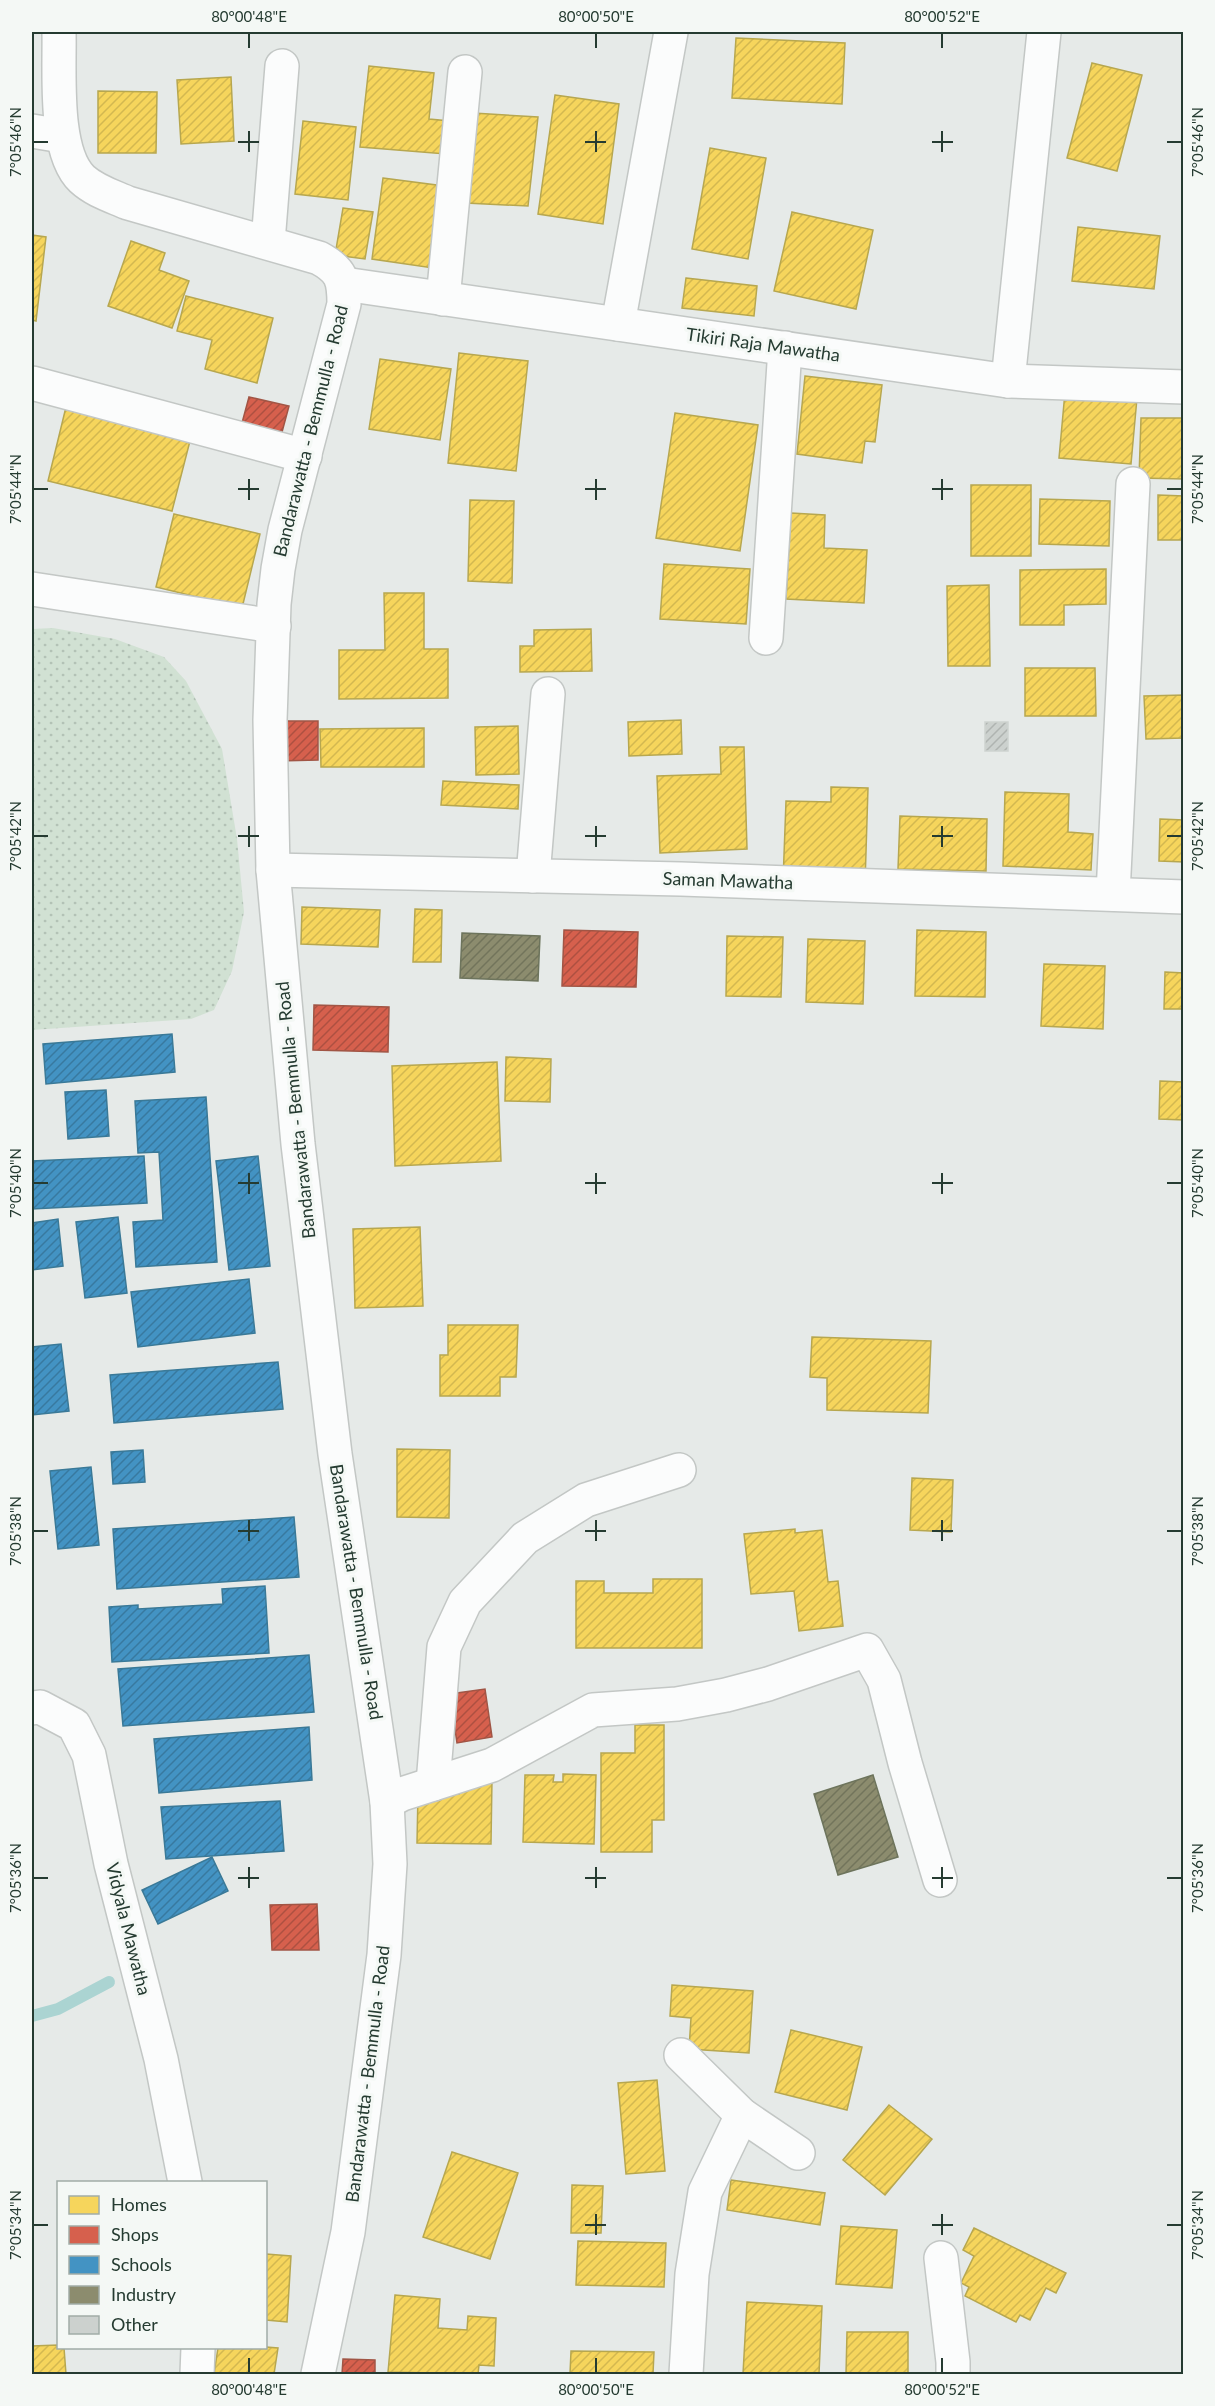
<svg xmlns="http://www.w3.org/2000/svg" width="1215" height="2406" font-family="Lato,sans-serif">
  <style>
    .park { fill: url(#park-dots) }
    .homes { fill: url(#homes-hatch); stroke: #b7a74f; stroke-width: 1.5 }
    .shops { fill: url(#shops-hatch); stroke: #a15545; stroke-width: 1.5 }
    .schools { fill: url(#schools-hatch); stroke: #3a7997; stroke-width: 1.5 }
    .industry { fill: url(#industry-hatch); stroke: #6d745c; stroke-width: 1.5 }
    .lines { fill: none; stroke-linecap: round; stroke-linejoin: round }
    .stream { stroke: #abd4d2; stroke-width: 12 }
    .building { fill: url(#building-hatch); stroke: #ced3d0; stroke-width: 1.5 }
    .minor-casing { stroke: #c3c7c5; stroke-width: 36 }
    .tertiary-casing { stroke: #c3c7c5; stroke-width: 36 }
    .minor { stroke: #fbfcfc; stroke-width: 33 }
    .tertiary { stroke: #fbfcfc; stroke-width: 33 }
    .ticks { fill: none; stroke: #253b31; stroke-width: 2 }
    .labels { text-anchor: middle; stroke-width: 6; stroke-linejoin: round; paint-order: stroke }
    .street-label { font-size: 18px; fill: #253b31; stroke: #f4f8f5 }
    .neatline { fill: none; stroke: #253b31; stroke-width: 2 }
    .ticks-label { font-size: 15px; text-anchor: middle; fill: #253b31 }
  </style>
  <defs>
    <pattern id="park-dots" width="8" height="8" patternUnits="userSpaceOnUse" patternTransform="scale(1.5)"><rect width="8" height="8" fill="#d1e1d3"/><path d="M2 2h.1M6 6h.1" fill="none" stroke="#b3c2b6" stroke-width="1.8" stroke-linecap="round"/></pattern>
    <pattern id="homes-hatch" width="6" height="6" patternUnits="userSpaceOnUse" patternTransform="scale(1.5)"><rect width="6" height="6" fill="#f6d55c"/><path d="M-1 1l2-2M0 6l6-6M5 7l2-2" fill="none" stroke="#d3b850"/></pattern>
    <pattern id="shops-hatch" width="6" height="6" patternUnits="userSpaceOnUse" patternTransform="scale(1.5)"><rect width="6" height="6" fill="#d6604d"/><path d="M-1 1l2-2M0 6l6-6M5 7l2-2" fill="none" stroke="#ad5041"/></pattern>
    <pattern id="schools-hatch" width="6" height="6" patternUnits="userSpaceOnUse" patternTransform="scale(1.5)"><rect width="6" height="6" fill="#4393c3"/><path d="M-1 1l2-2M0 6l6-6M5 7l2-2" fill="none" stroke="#38799f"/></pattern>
    <pattern id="industry-hatch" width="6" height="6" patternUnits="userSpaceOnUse" patternTransform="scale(1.5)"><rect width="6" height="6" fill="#8c8c6e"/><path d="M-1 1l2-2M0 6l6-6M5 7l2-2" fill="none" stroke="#72745b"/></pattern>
    <pattern id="building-hatch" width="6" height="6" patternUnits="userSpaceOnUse" patternTransform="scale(1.5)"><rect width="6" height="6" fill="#ccd1ce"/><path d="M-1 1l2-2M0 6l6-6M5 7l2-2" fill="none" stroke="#afb4b1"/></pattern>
  </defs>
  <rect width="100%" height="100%" fill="#e6eae8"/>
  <!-- park -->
  <path class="park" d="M53 628 115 639 164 657 186 681 222 749 237 839 244 912 232 971 214 1010 191 1019 32 1030V629Z"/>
  <!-- homes -->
  <g class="homes">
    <path d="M736 38 845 43 842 104 732 98Z"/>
    <path d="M1092 63 1142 75 1117 171 1067 158Z"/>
    <path d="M369 66 434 73 429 119 450 121 446 154 360 147Z"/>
    <path d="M231 77 234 141 181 144 177 80Z"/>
    <path d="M98 91 157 92 156 153H98Z"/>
    <path d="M555 95 619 104 603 224 538 214Z"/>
    <path d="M473 113 538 117 528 206 466 203Z"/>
    <path d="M303 121 356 127 348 200 295 194Z"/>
    <path d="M710 148 766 158 748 259 692 249Z"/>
    <path d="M383 178 444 186 433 268 372 259Z"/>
    <path d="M343 208 373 212 365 259 335 255Z"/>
    <path d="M792 212 873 230 856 309 774 291Z"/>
    <path d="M1078 227 1160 236 1154 289 1072 281Z"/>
    <path d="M32 235 46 237 36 321 32 320Z"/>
    <path d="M131 241 165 253 159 270 189 281 172 328 108 306Z"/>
    <path d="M686 278 757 286 754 316 682 308Z"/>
    <path d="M186 296 273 318 257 383 205 369 212 340 177 331Z"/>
    <path d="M459 353 528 361 516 471 448 463Z"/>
    <path d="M380 359 451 369 440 440 369 429Z"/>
    <path d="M805 376 882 385 875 442 865 441 862 463 797 454Z"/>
    <path d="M1065 392 1137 398 1131 464 1059 458Z"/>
    <path d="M66 407 191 437 172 511 48 481Z"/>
    <path d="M675 413 758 425 740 551 656 538Z"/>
    <path d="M1141 418H1184V479L1139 478Z"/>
    <rect x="971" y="485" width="60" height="71"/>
    <path d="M1158 495 1184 496V540H1158Z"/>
    <path d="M1040 499 1110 501 1109 546 1039 544Z"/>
    <path d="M470 500 514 501 512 583 468 581Z"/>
    <path d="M791 513 825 515 824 548 867 550 864 603 786 599Z"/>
    <path d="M174 514 260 534 242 608 156 587Z"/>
    <path d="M664 564 750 569 746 624 660 619Z"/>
    <path d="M1106 569V604L1064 605V625H1020V570Z"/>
    <path d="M989 585 990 666H948L947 586Z"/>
    <path d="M384 593H424V649H448V698L339 699V650H385Z"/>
    <path d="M591 629 592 671 520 672V646H534V630Z"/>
    <path d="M1025 668H1095L1096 716H1025Z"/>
    <path d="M1184 695V738L1146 739 1144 696Z"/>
    <path d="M681 720 682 754 629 756 628 722Z"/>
    <path d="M518 726 519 774 476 775 475 727Z"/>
    <path d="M424 728V767H321L320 729Z"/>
    <path d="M720 747H744L747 849 660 853 657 776 721 774Z"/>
    <path d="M443 781 519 785 518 809 441 805Z"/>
    <path d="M831 787 868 788 865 884 783 882 786 801 831 802Z"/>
    <path d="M1005 792 1069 794 1068 832 1093 834 1091 870 1003 866Z"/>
    <path d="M900 816 987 819 986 871 898 869Z"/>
    <path d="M1160 819 1184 820V862L1159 861Z"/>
    <path d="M302 907 380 910 378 947 301 944Z"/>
    <path d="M415 909 442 910 441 962H413Z"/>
    <path d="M917 930 986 932 985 997 915 996Z"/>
    <path d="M727 936 783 937 781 997 726 996Z"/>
    <path d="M808 939 865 941 863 1004 806 1002Z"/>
    <path d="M1044 964 1105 966 1103 1029 1041 1026Z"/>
    <path d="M1165 972 1184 973V1009H1164Z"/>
    <path d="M506 1057 551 1059 550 1102 505 1101Z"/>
    <path d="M497 1062 501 1161 395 1166 392 1066Z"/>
    <path d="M1160 1081 1184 1082V1120L1159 1119Z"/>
    <path d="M420 1227 423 1306 355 1308 353 1229Z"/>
    <path d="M448 1325H518L516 1377H500V1396H440V1355H448Z"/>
    <path d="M812 1337 931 1341 928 1413 827 1410V1378L810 1377Z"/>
    <path d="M397 1449 450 1450 449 1518 397 1517Z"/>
    <path d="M912 1478 953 1480 951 1532 910 1530Z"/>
    <path d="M795 1529V1533L822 1530 828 1582 838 1581 843 1626 799 1631 794 1591 751 1594 744 1534Z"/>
    <path d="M653 1579H702V1648H576V1581H604V1593H653Z"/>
    <path d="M635 1725H664V1820H652V1852H601V1753H635Z"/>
    <path d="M563 1774 596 1775 594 1844 523 1842 525 1775H554L553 1782H563Z"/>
    <path d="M459 1778 492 1779 491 1844 417 1843 418 1793 459 1794Z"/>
    <path d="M672 1985 753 1991 749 2053 689 2049 691 2018 670 2016Z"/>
    <path d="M791 2030 862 2047 847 2110 775 2092Z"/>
    <path d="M657 2080 665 2171 626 2174 618 2083Z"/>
    <path d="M889 2105 932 2139 885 2195 843 2160Z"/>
    <path d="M452 2152 518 2173 490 2259 423 2237Z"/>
    <path d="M731 2180 825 2193 820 2225 727 2210Z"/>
    <path d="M572 2185 603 2186 601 2233H571Z"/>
    <path d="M841 2226 897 2230 892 2288 836 2284Z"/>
    <path d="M974 2228 1066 2273 1056 2293 1046 2288 1030 2320 1020 2315 1016 2322 965 2296 969 2287 961 2283 974 2256 963 2250Z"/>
    <path d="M578 2241 666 2243 664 2287 576 2285Z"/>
    <path d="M266 2254 291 2256 287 2322 266 2320Z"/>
    <path d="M395 2295 440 2299 438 2328 467 2330 468 2316 496 2318 494 2366 479 2365 478 2374 388 2372Z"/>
    <path d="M747 2302 822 2306 819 2374H743Z"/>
    <path d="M847 2332H908V2374H846Z"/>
    <path d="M58 2345V2348H64L66 2374H32V2346Z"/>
    <path d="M266 2347 278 2348 274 2374H214L218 2348Z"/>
    <path d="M571 2351 654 2352 653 2374H570Z"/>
  </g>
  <!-- shops -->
  <g class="shops">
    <path d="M249 397 289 406 282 432 242 423Z"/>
    <path d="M277 721H318V760L278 761Z"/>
    <path d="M564 930 638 932 636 987 562 986Z"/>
    <path d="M314 1005 389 1007 388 1052 313 1050Z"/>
    <path d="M485 1689 492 1737 457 1743 450 1694Z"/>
    <path d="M317 1904 319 1950H272L270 1905Z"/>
    <path d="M343 2359 375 2360V2374H342Z"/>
  </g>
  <!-- schools -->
  <g class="schools">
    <path d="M172 1034 175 1072 46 1084 43 1044Z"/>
    <path d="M106 1090 109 1136 68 1139 65 1092Z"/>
    <path d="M206 1097 217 1262 136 1267 133 1222 163 1220 159 1152 138 1153 135 1101Z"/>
    <path d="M144 1156 147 1203 32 1209V1161Z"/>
    <path d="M258 1156 270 1266 229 1270 216 1161Z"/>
    <path d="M118 1217 127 1293 85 1298 76 1222Z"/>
    <path d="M58 1219 63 1266 32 1270V1223Z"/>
    <path d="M249 1279 255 1333 138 1347 131 1292Z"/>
    <path d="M61 1344 69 1411 32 1415V1347Z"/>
    <path d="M278 1362 283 1409 114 1423 110 1375Z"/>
    <path d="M143 1450 145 1482 113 1484 111 1452Z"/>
    <path d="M91 1467 99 1545 58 1549 50 1471Z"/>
    <path d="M294 1517 299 1577 117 1589 113 1529Z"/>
    <path d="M265 1586 269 1653 112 1662 109 1607 138 1605V1609L223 1604 222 1589Z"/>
    <path d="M309 1655 314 1712 123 1726 118 1669Z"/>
    <path d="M309 1727 312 1780 159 1793 154 1739Z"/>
    <path d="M280 1801 284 1851 166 1859 161 1807Z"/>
    <path d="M212 1857 228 1891 158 1924 142 1890Z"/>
  </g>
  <!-- industry -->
  <g class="industry">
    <path d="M462 933 540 936 538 981 460 978Z"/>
    <path d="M873 1775 898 1857 838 1875 814 1794Z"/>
  </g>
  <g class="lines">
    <!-- stream -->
    <path class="stream" d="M32 2016 58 2009 109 1982"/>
  </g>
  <!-- building -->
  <rect class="building" x="985" y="722" width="23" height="29"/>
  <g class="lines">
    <defs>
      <g id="minor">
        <path d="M32 131 62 136"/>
        <path d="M268 242 282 66"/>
        <path d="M344 284 1008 381 1184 387"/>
        <path d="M443 299 465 72"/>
        <path d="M618 324 671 32"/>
        <path d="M1008 381 1044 32"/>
        <path d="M32 383 305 456"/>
        <path d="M32 589 274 626"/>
        <path d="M766 638 785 348"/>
        <path d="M273 870 681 879 1184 897"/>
        <path d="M533 876 548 694"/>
        <path d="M1113 894 1133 484"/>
        <path d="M32 1708 40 1707 74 1725 89 1755 111 1864 161 2059 185 2182"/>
        <path d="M433 1784 444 1647 465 1602 525 1538 586 1500 679 1470"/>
        <path d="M387 1802 402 1794 492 1765 593 1710 677 1704 726 1695 768 1684 867 1650 884 1680 905 1763 940 1880"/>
        <path d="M681 2055 742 2115 798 2153"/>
        <path d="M941 2258 953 2362V2374"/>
        <path d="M197 2374 198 2348"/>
        <path d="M686 2374 692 2274 705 2192 742 2115"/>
      </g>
      <path id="tertiary" d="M59 32C60 71 53 151 82 179 95 191 112 196 128 203L319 258C341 270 344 279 344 304L285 530 278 569 274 604 270 720 273 870 298 1144 335 1454 387 1802 390 1864 384 1955 348 2232 318 2374"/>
    </defs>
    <!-- minor casing -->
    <use href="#minor" class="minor-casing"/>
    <!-- tertiary casing -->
    <use href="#tertiary" class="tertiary-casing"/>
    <!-- minor -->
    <use href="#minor" class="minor"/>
    <!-- tertiary -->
    <use href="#tertiary" class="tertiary"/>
  </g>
  <!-- ticks -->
  <path class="ticks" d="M249 33V48M596 33V48M942 33V48M249 131V152M596 131V152M942 131V152M33 142H48M238 142H259M585 142H606M932 142H953M1167 142H1182M249 479V500M596 479V500M942 479V500M33 489H48M238 489H259M585 489H606M932 489H953M1167 489H1182M249 826V847M596 826V847M942 826V847M33 836H48M238 836H259M585 836H606M932 836H953M1167 836H1182M249 1173V1194M596 1173V1194M942 1173V1194M33 1183H48M238 1183H259M585 1183H606M932 1183H953M1167 1183H1182M249 1520V1541M596 1520V1541M942 1520V1541M33 1531H48M238 1531H259M585 1531H606M932 1531H953M1167 1531H1182M249 1867V1888M596 1867V1888M942 1867V1888M33 1878H48M238 1878H259M585 1878H606M932 1878H953M1167 1878H1182M596 2214V2235M942 2214V2235M33 2225H48M585 2225H606M932 2225H953M1167 2225H1182M249 2358V2373M596 2358V2373M942 2358V2373"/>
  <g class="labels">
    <!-- street labels -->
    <g class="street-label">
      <text transform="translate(763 345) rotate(8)" y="6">Tikiri Raja Mawatha</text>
      <text transform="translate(311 431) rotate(-76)" y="6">Bandarawatta - Bemmulla - Road</text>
      <text transform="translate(728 881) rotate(2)" y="6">Saman Mawatha</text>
      <text transform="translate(296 1110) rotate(-96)" y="6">Bandarawatta - Bemmulla - Road</text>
      <text transform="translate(356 1592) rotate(81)" y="6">Bandarawatta - Bemmulla - Road</text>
      <text transform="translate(128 1929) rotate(76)" y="6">Vidyala Mawatha</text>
      <text transform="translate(368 2074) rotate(-83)" y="6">Bandarawatta - Bemmulla - Road</text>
    </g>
  </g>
  <!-- border -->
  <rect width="1215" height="2406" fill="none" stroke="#f4f8f5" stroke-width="66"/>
  <!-- legend -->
  <rect x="57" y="2181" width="210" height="168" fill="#f4f8f5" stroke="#a1aca7" stroke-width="1.5"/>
  <rect x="69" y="2196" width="30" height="18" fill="#f6d55c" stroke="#a1aca7" stroke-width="1.5"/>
  <text x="111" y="2211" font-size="18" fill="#253b31">Homes</text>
  <rect x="69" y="2226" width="30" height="18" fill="#d6604d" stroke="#a1aca7" stroke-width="1.5"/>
  <text x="111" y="2241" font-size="18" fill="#253b31">Shops</text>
  <rect x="69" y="2256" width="30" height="18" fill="#4393c3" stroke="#a1aca7" stroke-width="1.5"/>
  <text x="111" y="2271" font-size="18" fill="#253b31">Schools</text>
  <rect x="69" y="2286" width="30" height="18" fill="#8c8c6e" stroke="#a1aca7" stroke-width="1.5"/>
  <text x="111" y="2301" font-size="18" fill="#253b31">Industry</text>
  <rect x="69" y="2316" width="30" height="18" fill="#ccd1ce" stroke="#a1aca7" stroke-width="1.5"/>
  <text x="111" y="2331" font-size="18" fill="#253b31">Other</text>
  <rect x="33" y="33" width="1149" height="2340" class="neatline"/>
  <g class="ticks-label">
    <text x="249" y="22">80°00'48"E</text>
    <text x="596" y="22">80°00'50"E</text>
    <text x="942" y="22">80°00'52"E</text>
    <text transform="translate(16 142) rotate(-90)" y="5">7°05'46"N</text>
    <text transform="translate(1198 142) rotate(-90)" y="5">7°05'46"N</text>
    <text transform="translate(16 489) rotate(-90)" y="5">7°05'44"N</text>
    <text transform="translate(1198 489) rotate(-90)" y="5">7°05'44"N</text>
    <text transform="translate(16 836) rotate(-90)" y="5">7°05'42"N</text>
    <text transform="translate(1198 836) rotate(-90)" y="5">7°05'42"N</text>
    <text transform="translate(16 1183) rotate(-90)" y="5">7°05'40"N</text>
    <text transform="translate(1198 1183) rotate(-90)" y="5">7°05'40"N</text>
    <text transform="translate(16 1531) rotate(-90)" y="5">7°05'38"N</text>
    <text transform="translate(1198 1531) rotate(-90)" y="5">7°05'38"N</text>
    <text transform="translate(16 1878) rotate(-90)" y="5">7°05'36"N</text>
    <text transform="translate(1198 1878) rotate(-90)" y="5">7°05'36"N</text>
    <text transform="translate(16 2225) rotate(-90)" y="5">7°05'34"N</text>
    <text transform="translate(1198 2225) rotate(-90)" y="5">7°05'34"N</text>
    <text x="249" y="2395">80°00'48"E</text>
    <text x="596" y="2395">80°00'50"E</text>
    <text x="942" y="2395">80°00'52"E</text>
  </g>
</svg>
